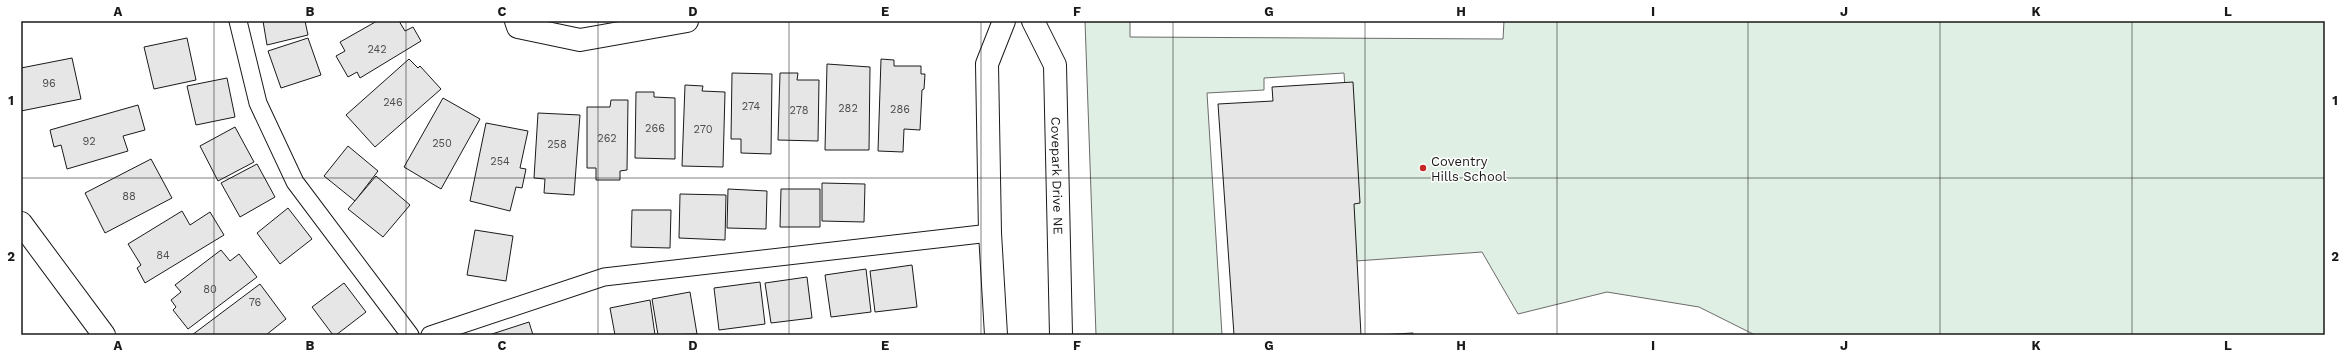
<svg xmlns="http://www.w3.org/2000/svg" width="2346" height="356" font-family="'Work Sans',sans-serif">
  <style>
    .green { fill: #e0efe3; stroke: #6a6a6a }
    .building { fill: #e6e6e6; stroke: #1a1a1a }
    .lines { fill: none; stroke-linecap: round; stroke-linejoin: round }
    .service-casing { stroke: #1a1a1a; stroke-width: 19 }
    .minor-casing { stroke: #1a1a1a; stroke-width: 24 }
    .service { stroke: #fff; stroke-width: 17 }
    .minor { stroke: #fff; stroke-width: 22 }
    .grid { fill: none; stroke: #1a1a1a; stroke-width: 1; stroke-opacity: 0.55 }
    .poi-dot { fill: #c62828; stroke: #fff; stroke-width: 1.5 }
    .labels { text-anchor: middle; stroke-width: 3; stroke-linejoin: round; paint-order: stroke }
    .number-label { font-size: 11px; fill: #4d4d4d }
    .poi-label { font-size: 13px; fill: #1a1a1a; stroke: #fff; text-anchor: start }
    .street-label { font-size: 13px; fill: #1a1a1a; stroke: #fff }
    .neatline { fill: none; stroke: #1a1a1a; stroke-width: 1.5 }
    .grid-label { font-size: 13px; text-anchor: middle; font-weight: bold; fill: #1a1a1a }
  </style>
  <rect width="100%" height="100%" fill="#fff"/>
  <!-- green -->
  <path class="green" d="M1085 21H1130V37L1503 39 1504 21H2325V335H1755L1699 307 1607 292 1518 314 1482 252 1356 261 1344 73 1264 78V90L1207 93 1222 335H1096Z"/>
  <!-- building -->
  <g class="building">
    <path d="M263 21H305L308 35 267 45Z"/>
    <path d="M377 21H399L405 31 413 27 421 41 360 78 357 72 348 77 336 56 345 51 340 42Z"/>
    <path d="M187 38 196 80 154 89 144 47Z"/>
    <path d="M308 38 321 75 281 88 268 51Z"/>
    <path d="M72 58 81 99 21 111V68Z"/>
    <path d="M409 59 418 68 420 66 441 89 375 147 346 115Z"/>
    <path d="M881 59 894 60V66H921V74H925L924 89 922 90 920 130 904 129 903 152 878 151Z"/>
    <path d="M827 64 870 67 869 150H825Z"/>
    <path d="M732 73 772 74 771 154 741 153V139H731Z"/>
    <path d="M780 73H798L797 80H819L818 141 778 140Z"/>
    <path d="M227 78 235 117 196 125 187 86Z"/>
    <path d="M1353 82 1360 203 1354 204 1361 335H1234L1218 104 1273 101 1272 87Z"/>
    <path d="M685 85 703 86 702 91 725 92 723 167 682 166Z"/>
    <path d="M636 92H654V97L675 98V159L635 158Z"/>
    <path d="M443 98 480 119 441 189 404 167Z"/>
    <path d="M611 100H628L627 170 620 171V180H596V168H587V107H610Z"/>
    <path d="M138 105 145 130 123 136 128 151 67 169 61 145 54 147 50 130Z"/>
    <path d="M538 113 580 115 574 195 544 193 545 179 534 178Z"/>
    <path d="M486 123 528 131 520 168 526 169 522 188 516 187 510 211 470 201Z"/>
    <path d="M235 127 254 162 218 181 200 146Z"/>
    <path d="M348 146 378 171 355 201 324 176Z"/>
    <path d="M151 159 172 198 105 233 85 193Z"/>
    <path d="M257 164 275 197 240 217 221 183Z"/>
    <path d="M376 176 410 205 383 237 348 209Z"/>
    <path d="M822 183 865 184 864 222 822 221Z"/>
    <path d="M728 189 767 191 766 229 727 228Z"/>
    <path d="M781 189H820V227H780Z"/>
    <path d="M680 194 726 195 725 240 679 238Z"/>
    <path d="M288 208 312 239 280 264 257 233Z"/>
    <path d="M632 210H671L670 248 631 247Z"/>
    <path d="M182 211 190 225 210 212 224 235 145 283 137 268 141 265 128 244Z"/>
    <path d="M475 230 513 236 506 281 467 275Z"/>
    <path d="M221 250 230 261 239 254 257 277 188 329 173 310 176 307 171 300 181 292 175 285Z"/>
    <path d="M912 265 917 307 875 312 870 271Z"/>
    <path d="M866 269 871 312 831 317 825 275Z"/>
    <path d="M807 277 812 318 771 323 765 283Z"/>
    <path d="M760 282 765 324 719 330 714 288Z"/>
    <path d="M344 283 366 312 336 335H333L312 307Z"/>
    <path d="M260 284 286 319 266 335H192Z"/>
    <path d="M690 292 697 334 658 335 652 299Z"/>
    <path d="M650 300 655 335H615L610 308Z"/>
    <path d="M529 322 533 335H492V334Z"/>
    <path d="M1413 333V335H1380Z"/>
  </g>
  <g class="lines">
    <defs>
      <g id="service">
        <path d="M238 21 258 103 295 182 410 335"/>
        <path d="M430 335 604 277 990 233"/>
      </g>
      <g id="minor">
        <path d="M516 21 518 27 580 40 687 21"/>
        <path id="s1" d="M1033 21 1055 65 1061 335"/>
        <path d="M21 223 104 335"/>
        <path d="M996 335 990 233 987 64 1004 21"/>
      </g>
    </defs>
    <!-- service casing -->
    <use href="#service" class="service-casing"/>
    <!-- minor casing -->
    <use href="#minor" class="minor-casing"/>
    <!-- service -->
    <use href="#service" class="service"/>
    <!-- minor -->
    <use href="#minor" class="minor"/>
  </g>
  <!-- grid -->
  <path class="grid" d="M214 21V335M406 21V335M598 21V335M789 21V335M981 21V335M1173 21V335M1365 21V335M1557 21V335M1748 21V335M1940 21V335M2132 21V335M21 178H2325"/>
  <!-- markers -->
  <circle class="poi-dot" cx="1423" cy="168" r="4"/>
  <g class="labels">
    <!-- number labels -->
    <g class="number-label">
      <text x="377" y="53">242</text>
      <text x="49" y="87">96</text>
      <text x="393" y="106">246</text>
      <text x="751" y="110">274</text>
      <text x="848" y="112">282</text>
      <text x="900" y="113">286</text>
      <text x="799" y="114">278</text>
      <text x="655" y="132">266</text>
      <text x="703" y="133">270</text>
      <text x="607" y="142">262</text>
      <text x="89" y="145">92</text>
      <text x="442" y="147">250</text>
      <text x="557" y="148">258</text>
      <text x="500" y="165">254</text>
      <text x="129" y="200">88</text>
      <text x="163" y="259">84</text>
      <text x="210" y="293">80</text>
      <text x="255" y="306">76</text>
    </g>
    <!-- poi labels -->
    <g class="poi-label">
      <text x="1431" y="166">Coventry<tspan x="1431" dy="15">Hills School</tspan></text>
    </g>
    <!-- street labels -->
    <g class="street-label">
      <text dy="5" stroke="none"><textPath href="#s1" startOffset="160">Covepark Drive NE</textPath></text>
    </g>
  </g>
  <!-- border -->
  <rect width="2346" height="356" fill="none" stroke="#ffffff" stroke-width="44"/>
  <rect x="22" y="22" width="2302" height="312" class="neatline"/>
  <g class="grid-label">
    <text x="118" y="16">A</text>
    <text x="310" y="16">B</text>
    <text x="502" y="16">C</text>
    <text x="693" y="16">D</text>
    <text x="885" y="16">E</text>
    <text x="1077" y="16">F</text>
    <text x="1269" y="16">G</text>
    <text x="1461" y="16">H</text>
    <text x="1653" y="16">I</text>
    <text x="1844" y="16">J</text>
    <text x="2036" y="16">K</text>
    <text x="2228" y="16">L</text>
    <text x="11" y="105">1</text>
    <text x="2335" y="105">1</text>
    <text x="11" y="261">2</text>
    <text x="2335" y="261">2</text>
    <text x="118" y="350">A</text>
    <text x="310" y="350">B</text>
    <text x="502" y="350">C</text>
    <text x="693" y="350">D</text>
    <text x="885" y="350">E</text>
    <text x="1077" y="350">F</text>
    <text x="1269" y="350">G</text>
    <text x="1461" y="350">H</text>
    <text x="1653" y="350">I</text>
    <text x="1844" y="350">J</text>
    <text x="2036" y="350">K</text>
    <text x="2228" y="350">L</text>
  </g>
</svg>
